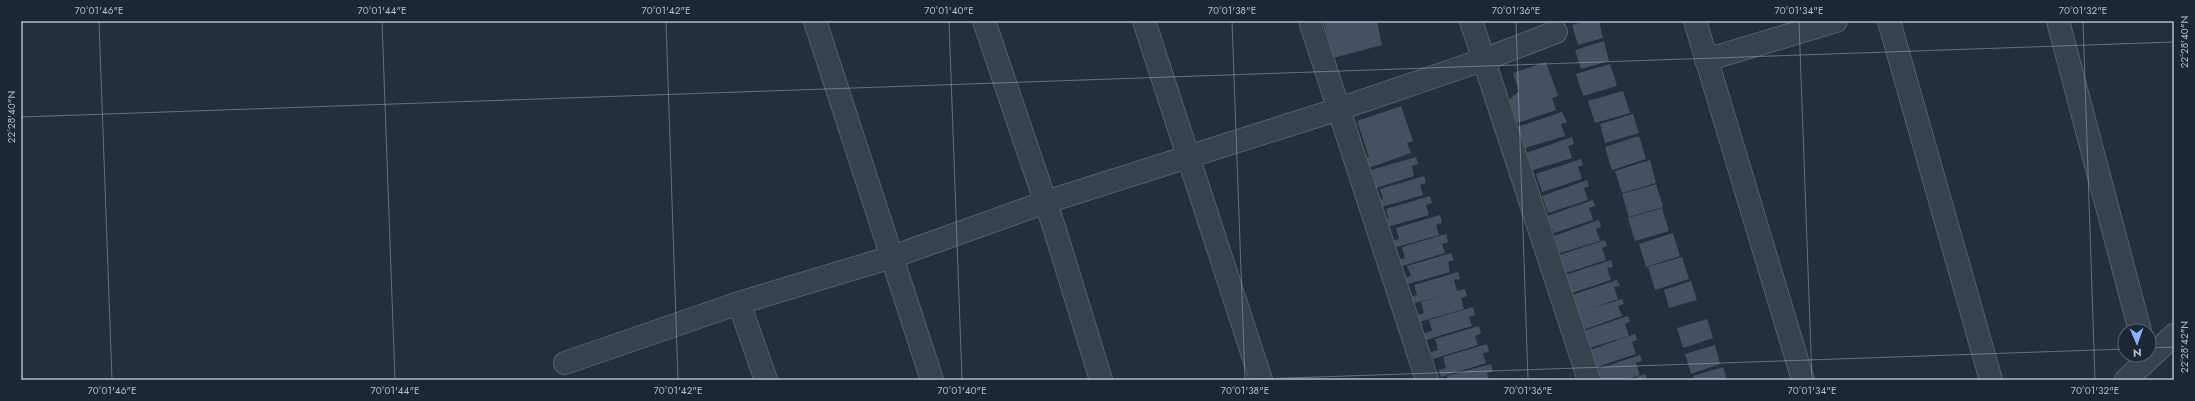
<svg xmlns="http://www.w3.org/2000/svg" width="2195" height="401" font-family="Jost,sans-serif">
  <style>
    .building { fill: #455162 }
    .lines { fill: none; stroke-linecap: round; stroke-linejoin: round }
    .minor-casing { stroke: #565f6c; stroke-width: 24 }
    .minor { stroke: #38414e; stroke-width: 22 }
    .ticks { fill: none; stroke: #b4bcc9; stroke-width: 1; stroke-opacity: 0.45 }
    .neatline { fill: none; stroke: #b4bcc9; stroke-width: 1.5 }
    .ticks-label { font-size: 10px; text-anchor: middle; fill: #b4bcc9 }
  </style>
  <rect width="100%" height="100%" fill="#242f3e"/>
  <!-- building -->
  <g class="building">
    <path d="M1324 21H1377L1382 45 1333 58Z"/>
    <path d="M1587 21H1599L1603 38 1578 45 1572 25Z"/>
    <path d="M1604 41 1609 61 1581 69 1575 50Z"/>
    <path d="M1546 62 1558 96 1552 98 1556 110 1517 123 1509 100 1519 91 1513 73Z"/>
    <path d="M1610 64 1617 86 1583 96 1576 74Z"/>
    <path d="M1623 91 1630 113 1595 123 1588 101Z"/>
    <path d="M1401 106 1413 141 1407 143 1411 153 1366 169 1362 159 1369 157 1357 121Z"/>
    <path d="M1562 112 1567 122 1561 124 1565 136 1525 148 1517 127Z"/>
    <path d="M1633 114 1639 133 1605 143 1600 124Z"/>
    <path d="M1639 136 1646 159 1612 170 1605 147Z"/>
    <path d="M1572 137 1574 144 1568 146 1572 158 1533 170 1526 153Z"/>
    <path d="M1416 157 1418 164 1412 166 1414 176 1370 190 1367 182 1375 180 1371 170Z"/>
    <path d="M1581 159 1583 165 1578 167 1582 179 1542 192 1536 174Z"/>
    <path d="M1650 160 1656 183 1622 193 1615 171Z"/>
    <path d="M1424 176 1426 183 1420 185 1423 195 1378 208 1376 201 1383 199 1380 189Z"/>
    <path d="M1587 180 1589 186 1584 188 1588 200 1548 213 1542 196Z"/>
    <path d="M1656 184 1663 207 1629 217 1622 194Z"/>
    <path d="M1430 196 1432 203 1426 205 1429 215 1384 228 1381 221 1389 219 1386 209Z"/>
    <path d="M1593 200 1595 206 1589 208 1593 220 1554 233 1547 216Z"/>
    <path d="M1662 208 1669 231 1635 241 1628 218Z"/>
    <path d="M1440 215 1442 223 1436 225 1439 235 1393 248 1392 241 1399 239 1396 228Z"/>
    <path d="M1599 220 1601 227 1596 229 1600 241 1560 253 1554 236Z"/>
    <path d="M1673 233 1680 256 1646 267 1639 244Z"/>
    <path d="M1446 234 1448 242 1442 244 1445 253 1399 267 1397 260 1405 258 1402 247Z"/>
    <path d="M1605 240 1607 246 1602 248 1606 260 1566 273 1560 255Z"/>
    <path d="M1451 253 1454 260 1448 262 1450 272 1405 285 1403 279 1411 276 1407 266Z"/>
    <path d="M1682 257 1689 279 1655 290 1648 267Z"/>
    <path d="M1611 260 1613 267 1607 268 1611 280 1572 293 1565 275Z"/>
    <path d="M1458 272 1460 279 1454 280 1457 291 1465 289 1467 296 1461 298 1464 309 1419 322 1417 315 1424 313 1421 302 1444 295 1411 304 1409 297 1417 295 1414 285Z"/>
    <path d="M1617 280 1620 286 1614 287 1618 299 1590 309 1622 299 1624 304 1618 306 1622 316 1583 330 1572 295Z"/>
    <path d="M1691 281 1697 300 1669 308 1664 290Z"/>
    <path d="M1473 307 1475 315 1469 317 1472 326 1426 340 1424 333 1432 331 1429 320Z"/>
    <path d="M1628 316 1630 321 1625 324 1629 336 1589 348 1583 331Z"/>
    <path d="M1707 319 1713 338 1683 348 1677 328Z"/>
    <path d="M1479 326 1481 334 1475 336 1478 345 1433 359 1431 352 1438 350 1435 339Z"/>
    <path d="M1635 334 1637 340 1632 342 1636 354 1597 367 1590 350Z"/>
    <path d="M1487 344 1489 352 1483 353 1486 363 1441 377 1439 370 1446 368 1443 357Z"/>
    <path d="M1715 345 1720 364 1691 374 1685 354Z"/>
    <path d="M1640 355 1642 361 1636 363 1640 375 1625 380H1598L1594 370Z"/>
    <path d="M1491 364 1493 371 1487 373 1489 380H1448L1447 376Z"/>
    <path d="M1723 367 1727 380H1694L1693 376Z"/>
    <path d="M1645 374 1648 380H1629Z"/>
  </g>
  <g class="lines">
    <defs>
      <g id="minor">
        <path d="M815 21 932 380"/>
        <path d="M984 21 1055 230 1101 380"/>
        <path d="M1144 21 1261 380"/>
        <path d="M1310 21 1427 380"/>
        <path d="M1471 21 1589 380"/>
        <path d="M1695 21 1803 380"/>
        <path d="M1889 21 1991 380"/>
        <path d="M2058 21 2140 331"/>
        <path d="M1706 60 1836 21"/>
        <path d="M739 303 766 380"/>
        <path d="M565 363 739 303 892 257 1046 202 1339 109 1483 60 1556 32"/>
        <path d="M2126 380 2174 335"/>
      </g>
    </defs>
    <!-- minor casing -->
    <use href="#minor" class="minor-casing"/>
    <!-- minor -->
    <use href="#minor" class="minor"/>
  </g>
  <!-- ticks -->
  <path class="ticks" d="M99 21 112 380M382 21 395 380M666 21 678 380M949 21 962 380M1232 21 1245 380M1516 21 1528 380M1799 21 1812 380M2083 21 2095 380M21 117 2174 42M2149 348 2174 347M1232 380 2125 349"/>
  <!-- border -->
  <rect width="2195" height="401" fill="none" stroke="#1d2633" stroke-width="44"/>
  <!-- north arrow -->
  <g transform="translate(2137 343) rotate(178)"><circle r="19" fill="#1d2633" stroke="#59626f"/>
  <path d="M0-3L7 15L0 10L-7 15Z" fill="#8ab4f8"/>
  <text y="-6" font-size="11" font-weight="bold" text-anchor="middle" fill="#b4bcc9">N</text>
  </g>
  <rect x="22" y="22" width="2151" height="357" class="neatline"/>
  <g class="ticks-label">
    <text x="99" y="14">70°01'46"E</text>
    <text x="382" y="14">70°01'44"E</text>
    <text x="666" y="14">70°01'42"E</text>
    <text x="949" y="14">70°01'40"E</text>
    <text x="1232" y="14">70°01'38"E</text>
    <text x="1516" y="14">70°01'36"E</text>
    <text x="1799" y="14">70°01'34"E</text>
    <text x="2083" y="14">70°01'32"E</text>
    <text transform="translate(2184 42) rotate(-90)" y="4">22°28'40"N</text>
    <text transform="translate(11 117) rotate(-90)" y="4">22°28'40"N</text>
    <text transform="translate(2184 347) rotate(-90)" y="4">22°28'42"N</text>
    <text x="112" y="394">70°01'46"E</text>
    <text x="395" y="394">70°01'44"E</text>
    <text x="678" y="394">70°01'42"E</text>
    <text x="962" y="394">70°01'40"E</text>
    <text x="1245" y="394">70°01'38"E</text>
    <text x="1528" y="394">70°01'36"E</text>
    <text x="1812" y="394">70°01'34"E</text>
    <text x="2095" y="394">70°01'32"E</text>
  </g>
</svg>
